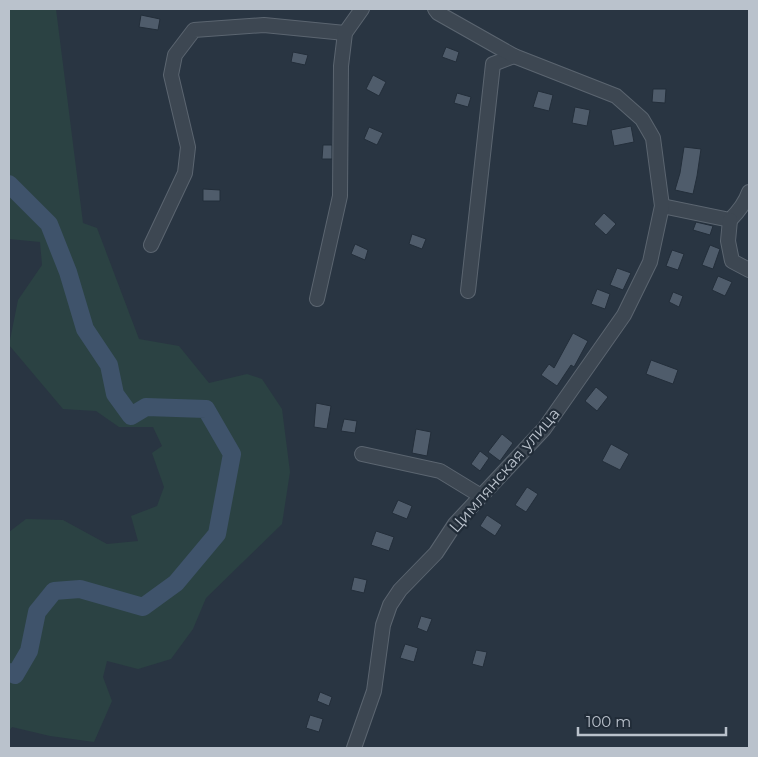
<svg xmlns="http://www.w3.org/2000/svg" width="758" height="757" font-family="Montserrat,sans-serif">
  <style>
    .green { fill: #2b4243 }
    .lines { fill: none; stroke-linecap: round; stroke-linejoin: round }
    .river { stroke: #3f536b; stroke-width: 18 }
    .building { fill: #4f5c6b; stroke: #232e3a }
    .minor-casing { stroke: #5b6570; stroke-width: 16 }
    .minor { stroke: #3d4752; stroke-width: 14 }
    .labels { text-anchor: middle; stroke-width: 4.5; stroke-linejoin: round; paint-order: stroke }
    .street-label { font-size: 16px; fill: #bac2cc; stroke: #212c38 }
  </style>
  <rect width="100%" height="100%" fill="#293542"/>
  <!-- green -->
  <path class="green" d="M9 9H56L83 223 97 228 139 339 179 346 209 383 247 374 262 379 282 409 290 472 282 524 206 598 193 629 171 659 138 669 107 661 103 677 112 701 94 742 50 736 12 727 9 731V532L26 519 63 520 107 544 138 541 131 516 157 506 164 487 152 453 162 446 153 427H119L96 411 63 409 9 345 18 300 42 265 40 242 9 239Z"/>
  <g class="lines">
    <!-- river -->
    <path class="river" d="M9 184 49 224 68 272 85 329 109 365 115 394 131 416 146 407 206 409 232 454 217 534 176 583 143 607 80 589 54 591 37 612 29 651 15 675 9 672"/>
  </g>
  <!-- building -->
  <g class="building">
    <path d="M141 15 160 19 158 30 139 27Z"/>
    <path d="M446 47 459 52 456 62 442 57Z"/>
    <path d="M293 52 308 55 305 65 291 62Z"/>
    <path d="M373 75 386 82 379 96 366 89Z"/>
    <path d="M653 89H666L665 103 652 102Z"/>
    <path d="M538 91 553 95 549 111 533 107Z"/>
    <path d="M457 93 471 97 468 107 454 103Z"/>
    <path d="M575 107 590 110 587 126 572 123Z"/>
    <path d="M631 126 634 142 614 146 611 130Z"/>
    <path d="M369 127 383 133 377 145 364 139Z"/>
    <path d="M323 145H332V159H322Z"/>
    <path d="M684 147 701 149 697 176 693 194 675 190 680 173Z"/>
    <path d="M203 189 220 190V201H203Z"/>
    <path d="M604 213 616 224 606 235 594 224Z"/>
    <path d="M696 222 713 226 710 235 693 230Z"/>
    <path d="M412 234 426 239 422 249 409 244Z"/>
    <path d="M355 244 368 250 365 260 351 254Z"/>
    <path d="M710 245 720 249 713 269 702 265Z"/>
    <path d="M672 250 684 254 678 270 666 266Z"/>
    <path d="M617 268 631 273 623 290 610 285Z"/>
    <path d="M718 276 732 282 725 296 712 290Z"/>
    <path d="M597 289 610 294 605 309 591 304Z"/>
    <path d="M673 292 683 296 679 307 669 302Z"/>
    <path d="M573 333 588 341 574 367 571 365 557 386 541 375 549 364 554 368Z"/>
    <path d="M651 360 678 370 673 384 646 374Z"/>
    <path d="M596 387 608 397 597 411 585 401Z"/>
    <path d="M316 403 331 406 327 429 314 427Z"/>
    <path d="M344 419 357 421 355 433 341 431Z"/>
    <path d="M416 429 431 432 427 456 412 453Z"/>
    <path d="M502 434 513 443 500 461 488 452Z"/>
    <path d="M611 444 629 454 620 470 602 461Z"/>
    <path d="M480 451 489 458 480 471 471 464Z"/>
    <path d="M527 487 538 494 526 512 515 505Z"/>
    <path d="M398 500 412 506 407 519 392 513Z"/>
    <path d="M487 515 502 525 495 536 480 526Z"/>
    <path d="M376 531 394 537 389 551 371 545Z"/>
    <path d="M354 577 367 580 364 593 351 590Z"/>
    <path d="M421 616 432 619 427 632 417 628Z"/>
    <path d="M405 644 418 648 414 662 400 658Z"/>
    <path d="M476 650 487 652 483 667 472 664Z"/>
    <path d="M320 692 332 697 329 706 317 701Z"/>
    <path d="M310 715 323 719 319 732 306 728Z"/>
  </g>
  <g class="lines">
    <defs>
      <g id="minor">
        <path d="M662 206 730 220C738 212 745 204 749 192"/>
        <path d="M730 220 728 241 732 261 749 270"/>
        <path d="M151 245 185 173 188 147 171 75 175 55 194 30 264 25 345 33"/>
        <path d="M468 291 493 64 514 56"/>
        <path d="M317 299 340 196 341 66 345 33 362 9"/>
        <path d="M362 454 440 471 481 496"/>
        <path d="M354 748 374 691 383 625 390 605 400 590 436 553 455 524 544 429 624 315 650 262 662 206 653 138 642 119 616 96 514 56 438 13 435 9"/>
      </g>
    </defs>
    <!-- minor casing -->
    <use href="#minor" class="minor-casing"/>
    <!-- minor -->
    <use href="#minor" class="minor"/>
  </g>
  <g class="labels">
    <!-- street labels -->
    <g class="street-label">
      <text transform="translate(504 470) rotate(-49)" y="6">Цимлянская улица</text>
    </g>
  </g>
  <!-- border -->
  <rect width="758" height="757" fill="none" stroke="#bac2cc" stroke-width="20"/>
  <!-- scale -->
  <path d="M578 727v8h148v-8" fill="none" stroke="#bac2cc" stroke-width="2.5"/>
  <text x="586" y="727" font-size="15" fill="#bac2cc" stroke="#212c38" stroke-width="4" paint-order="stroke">100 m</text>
</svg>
